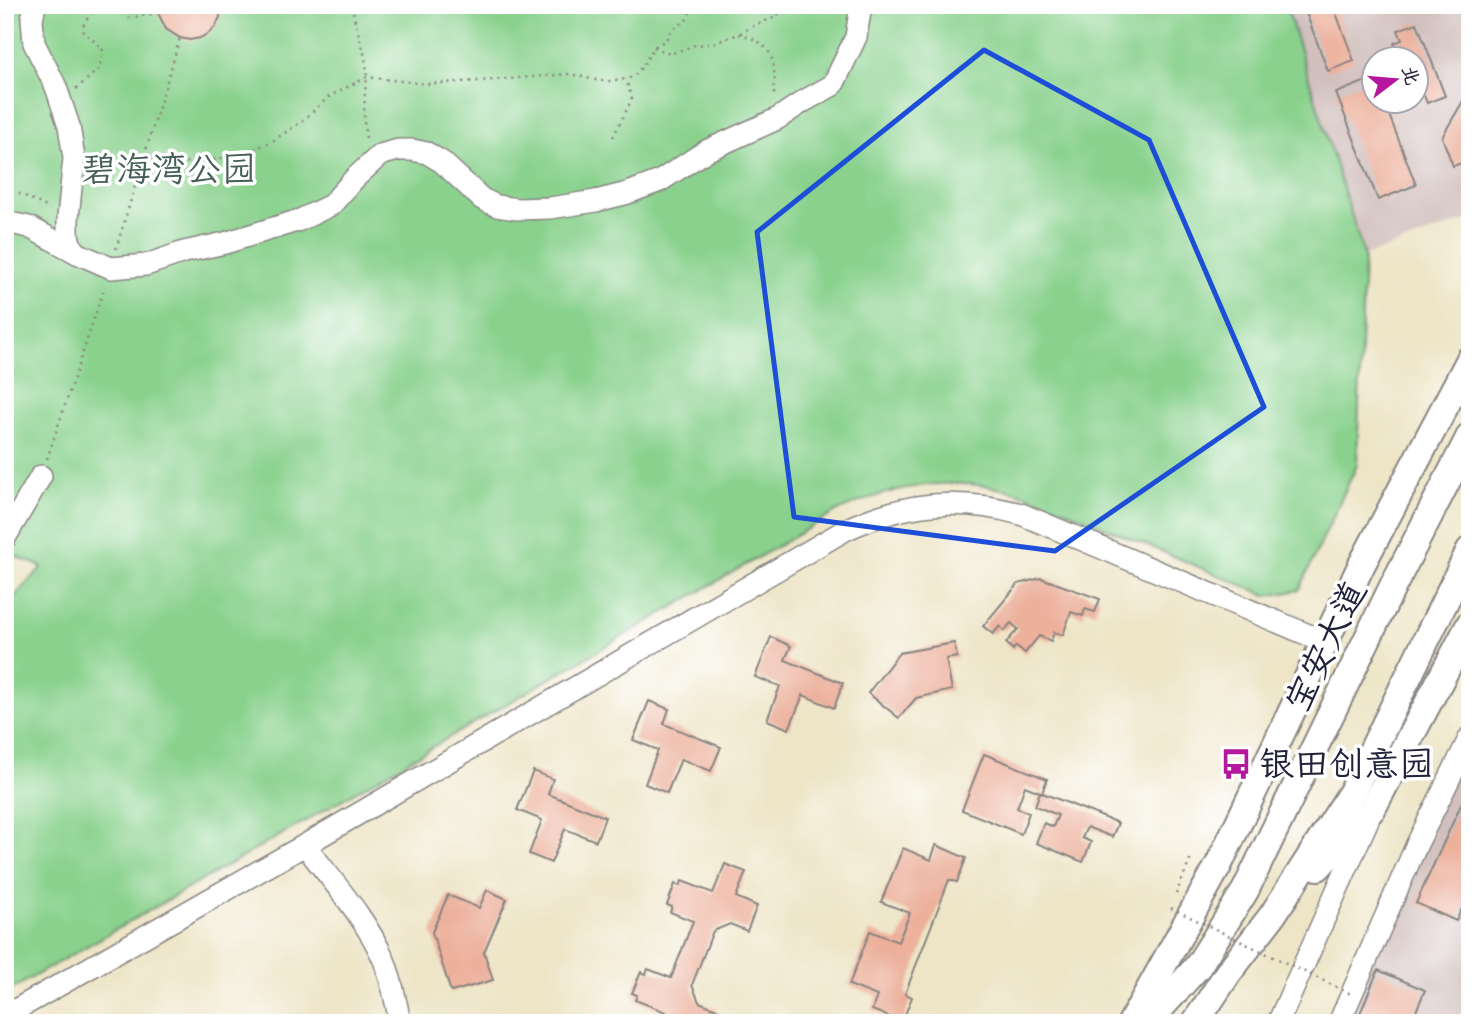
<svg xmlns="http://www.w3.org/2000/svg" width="1475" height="1028" font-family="Caveat,'LXGW WenKai TC',sans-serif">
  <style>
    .industrial { fill: #d1c0bd; fill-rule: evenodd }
    .green { fill: #89d18d; stroke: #567a64; stroke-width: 2 }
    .building { fill: #ecb09b }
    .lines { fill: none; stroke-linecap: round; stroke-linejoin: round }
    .minor-casing { stroke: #888481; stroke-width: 24 }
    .major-casing { stroke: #888481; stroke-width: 30 }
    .path { stroke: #888481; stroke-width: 2.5; stroke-dasharray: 2 5; stroke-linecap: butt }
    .minor { stroke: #fff; stroke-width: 21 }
    .major { stroke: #fff; stroke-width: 26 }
    .path-bridge { stroke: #888481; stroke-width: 2.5; stroke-dasharray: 2 5; stroke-linecap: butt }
    .marked { fill: none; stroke: #1d4ed8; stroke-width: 5; stroke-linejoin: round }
    .labels { text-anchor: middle; stroke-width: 7; stroke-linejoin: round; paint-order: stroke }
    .park-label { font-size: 35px; fill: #465f58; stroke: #fff }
    .street-label { font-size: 35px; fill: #22223b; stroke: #fff }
    .poi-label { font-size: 35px; fill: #22223b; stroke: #fff; text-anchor: start }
  </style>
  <rect width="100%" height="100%" fill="#fff"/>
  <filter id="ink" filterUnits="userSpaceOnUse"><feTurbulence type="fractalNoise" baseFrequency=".0143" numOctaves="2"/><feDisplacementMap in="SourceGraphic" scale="14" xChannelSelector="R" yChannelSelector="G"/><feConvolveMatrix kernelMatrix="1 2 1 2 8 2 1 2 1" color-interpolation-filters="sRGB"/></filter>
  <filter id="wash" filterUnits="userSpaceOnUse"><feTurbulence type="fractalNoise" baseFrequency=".00686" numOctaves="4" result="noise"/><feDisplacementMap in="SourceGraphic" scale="28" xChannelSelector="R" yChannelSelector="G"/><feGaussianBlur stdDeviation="1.57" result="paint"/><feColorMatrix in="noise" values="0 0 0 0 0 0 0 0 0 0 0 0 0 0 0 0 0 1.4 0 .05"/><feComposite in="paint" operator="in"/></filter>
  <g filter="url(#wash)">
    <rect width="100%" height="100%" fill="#eee5c7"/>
    <!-- industrial -->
    <g class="industrial">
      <path d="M1286 5H1470V219L1364 256ZM1374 60H1416V102H1374Z"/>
      <path d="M1470 716V1023H1331Z"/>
    </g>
    <!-- green -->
    <path class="green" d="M5 5H1286L1364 256 1357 465 1299 590 1268 596C1219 575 1169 555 1120 534 1089 521 1058 505 1026 495 960 474 899 483 838 511L295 827 5 993V607L42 567 5 552Z"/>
    <g id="blocks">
      <!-- building -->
      <g class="building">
        <path d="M158 5H221V7L220 17 216 26 209 33 200 38 190 40 180 38 166 29 158 13Z"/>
        <path d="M1303 5H1333L1354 61 1328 71Z"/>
        <path d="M1417 23 1445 96 1427 103 1423 93 1416 96V60H1400L1394 43 1402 40 1398 30Z"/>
        <path d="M1374 78V102H1384L1416 185 1378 200 1336 93Z"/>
        <path d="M1470 89V160L1453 166 1442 137Z"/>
        <path d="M1041 578 1100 599 1095 612 1085 609 1083 616 1071 612 1063 635 1054 632 1051 641 1039 636 1025 653 1016 646 1013 650 1006 643 1018 629 1011 623 1004 631 1000 626 993 634 983 626 1018 584Z"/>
        <path d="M771 637 791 646 785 660 843 683 834 708 803 695 789 729 767 720 780 686 755 677Z"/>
        <path d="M954 643 957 657 946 659 952 690 916 698 899 718 868 693 899 653Z"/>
        <path d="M649 701 669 709 664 724 721 747 711 771 681 759 667 793 645 784 658 750 633 740Z"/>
        <path d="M984 754 1047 779 1042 793 1025 786 1017 808 1029 813 1021 834 962 810Z"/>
        <path d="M533 771 553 779 548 794 605 817 596 841 565 829 551 863 529 854 542 820 517 810Z"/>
        <path d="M1470 785V892L1456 921 1416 903Z"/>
        <path d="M1040 792 1118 823 1112 837 1087 827 1082 838 1091 842 1083 862 1036 843 1044 823 1053 827 1058 815 1035 806Z"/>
        <path d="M936 845 966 858 957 882 949 880 905 994 912 997 902 1022 872 1010 877 996 849 985 870 931 898 942 910 913 881 902 903 848 931 860Z"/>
        <path d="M725 864 746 872 736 897 757 906 747 931 730 924 713 931 692 985 699 1002 717 1009 711 1023H662L666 1012 635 1000 637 995 632 993 641 972 646 974 648 969 671 978 693 921 670 912 672 907 667 905 675 884 680 886 682 881 713 893Z"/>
        <path d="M487 890 507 899 484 952 493 980 451 992 432 932 448 895 479 908Z"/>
        <path d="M1378 970 1425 990 1411 1023H1356Z"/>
      </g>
    </g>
  </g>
  <g filter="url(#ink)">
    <use href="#blocks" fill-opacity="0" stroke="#888481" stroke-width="2"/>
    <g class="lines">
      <defs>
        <g id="minor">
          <path d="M35 5 32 19 34 43 56 87 69 126 74 158 68 218V234L70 244 77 253 111 268 146 265 184 252 225 243 300 220 331 205 355 178 380 155 398 150H412L427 153 442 162 482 199 497 206 517 209 550 208 596 201 628 193 660 181 706 151 777 119 804 101 833 85 856 37 861 5"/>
          <path d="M5 222 29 227 77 253"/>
          <path d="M5 538 41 476"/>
          <path d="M305 845C332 881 366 918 384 960 392 981 396 1001 400 1023"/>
          <path d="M5 1016 305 845 847 529C906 502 958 497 1021 514L1325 642"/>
          <path d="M1278 1023 1368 820"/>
          <path d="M1339 1023 1417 844 1470 737"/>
        </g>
        <g id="major">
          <path d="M1318 867 1372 809 1470 624"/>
          <path d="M1131 1023 1218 866 1362 564 1470 359"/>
          <path d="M1147 1023 1198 966 1245 891 1393 586 1470 436"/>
          <path d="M1195 1023 1228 973 1272 916 1352 792 1470 550"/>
        </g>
      </defs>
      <!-- minor casing -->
      <use href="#minor" class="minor-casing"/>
      <!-- major casing -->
      <use href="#major" class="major-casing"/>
      <!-- path -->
      <g class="path">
        <path d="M123 5 129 18 158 13"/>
        <path d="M352 5C355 29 367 52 367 76 367 82 365 88 365 93 364 110 363 127 367 143"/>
        <path d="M221 7H259L276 5"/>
        <path d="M739 34C778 44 775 65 774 99"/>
        <path d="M654 47 670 54 695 45 710 44 739 34 757 24 776 17 786 5"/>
        <path d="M76 89 99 69 103 48 83 32 84 23 97 5"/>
        <path d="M613 137 632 99 626 79"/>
        <path d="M144 158 179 163 212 160 243 154 271 142 301 122 330 96 367 77 427 84 494 80 570 74 600 81H613L626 79 633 77 642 67 654 47 666 40 671 30 686 21 693 5"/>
        <path d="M5 190 23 195 50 209"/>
        <path d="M116 249 180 38"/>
        <path d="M47 459 105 286"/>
        <path d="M1176 894 1191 858"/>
      </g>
      <!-- minor -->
      <use href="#minor" class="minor"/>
      <!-- major -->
      <use href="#major" class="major"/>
      <!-- path-bridge -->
      <path class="path-bridge" d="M1171 908 1351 994"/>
    </g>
  </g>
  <!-- marked area -->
  <path class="marked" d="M984 50 1149 140 1264 407 1055 551 794 517 757 232Z"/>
  <!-- icons -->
  <defs>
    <symbol id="bus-bare" viewBox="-9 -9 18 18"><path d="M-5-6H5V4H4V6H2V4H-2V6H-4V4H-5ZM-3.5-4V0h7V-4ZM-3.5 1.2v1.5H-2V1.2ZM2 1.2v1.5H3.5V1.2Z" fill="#b5179e" stroke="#fff" stroke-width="2.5" paint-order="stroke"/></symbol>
  </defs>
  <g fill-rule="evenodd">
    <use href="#bus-bare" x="1214" y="742" width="44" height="44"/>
  </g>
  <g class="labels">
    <!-- park labels -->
    <g class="park-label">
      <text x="169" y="181">碧海湾公园</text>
    </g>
    <!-- street labels -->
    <g class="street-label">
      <text transform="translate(1325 646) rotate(-64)" y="12">宝安大道</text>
    </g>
    <!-- poi labels -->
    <g class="poi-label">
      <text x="1259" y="776">银田创意园</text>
    </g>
  </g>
  <!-- margin -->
  <rect width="1475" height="1028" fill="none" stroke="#fff" stroke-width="28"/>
  <!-- north arrow -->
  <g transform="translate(1395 80) rotate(74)"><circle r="33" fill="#ffffff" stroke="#a7a7b1" stroke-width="2"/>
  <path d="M0-5L12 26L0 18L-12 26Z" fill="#b5179e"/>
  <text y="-10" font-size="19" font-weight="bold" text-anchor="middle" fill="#22223b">北</text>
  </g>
</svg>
